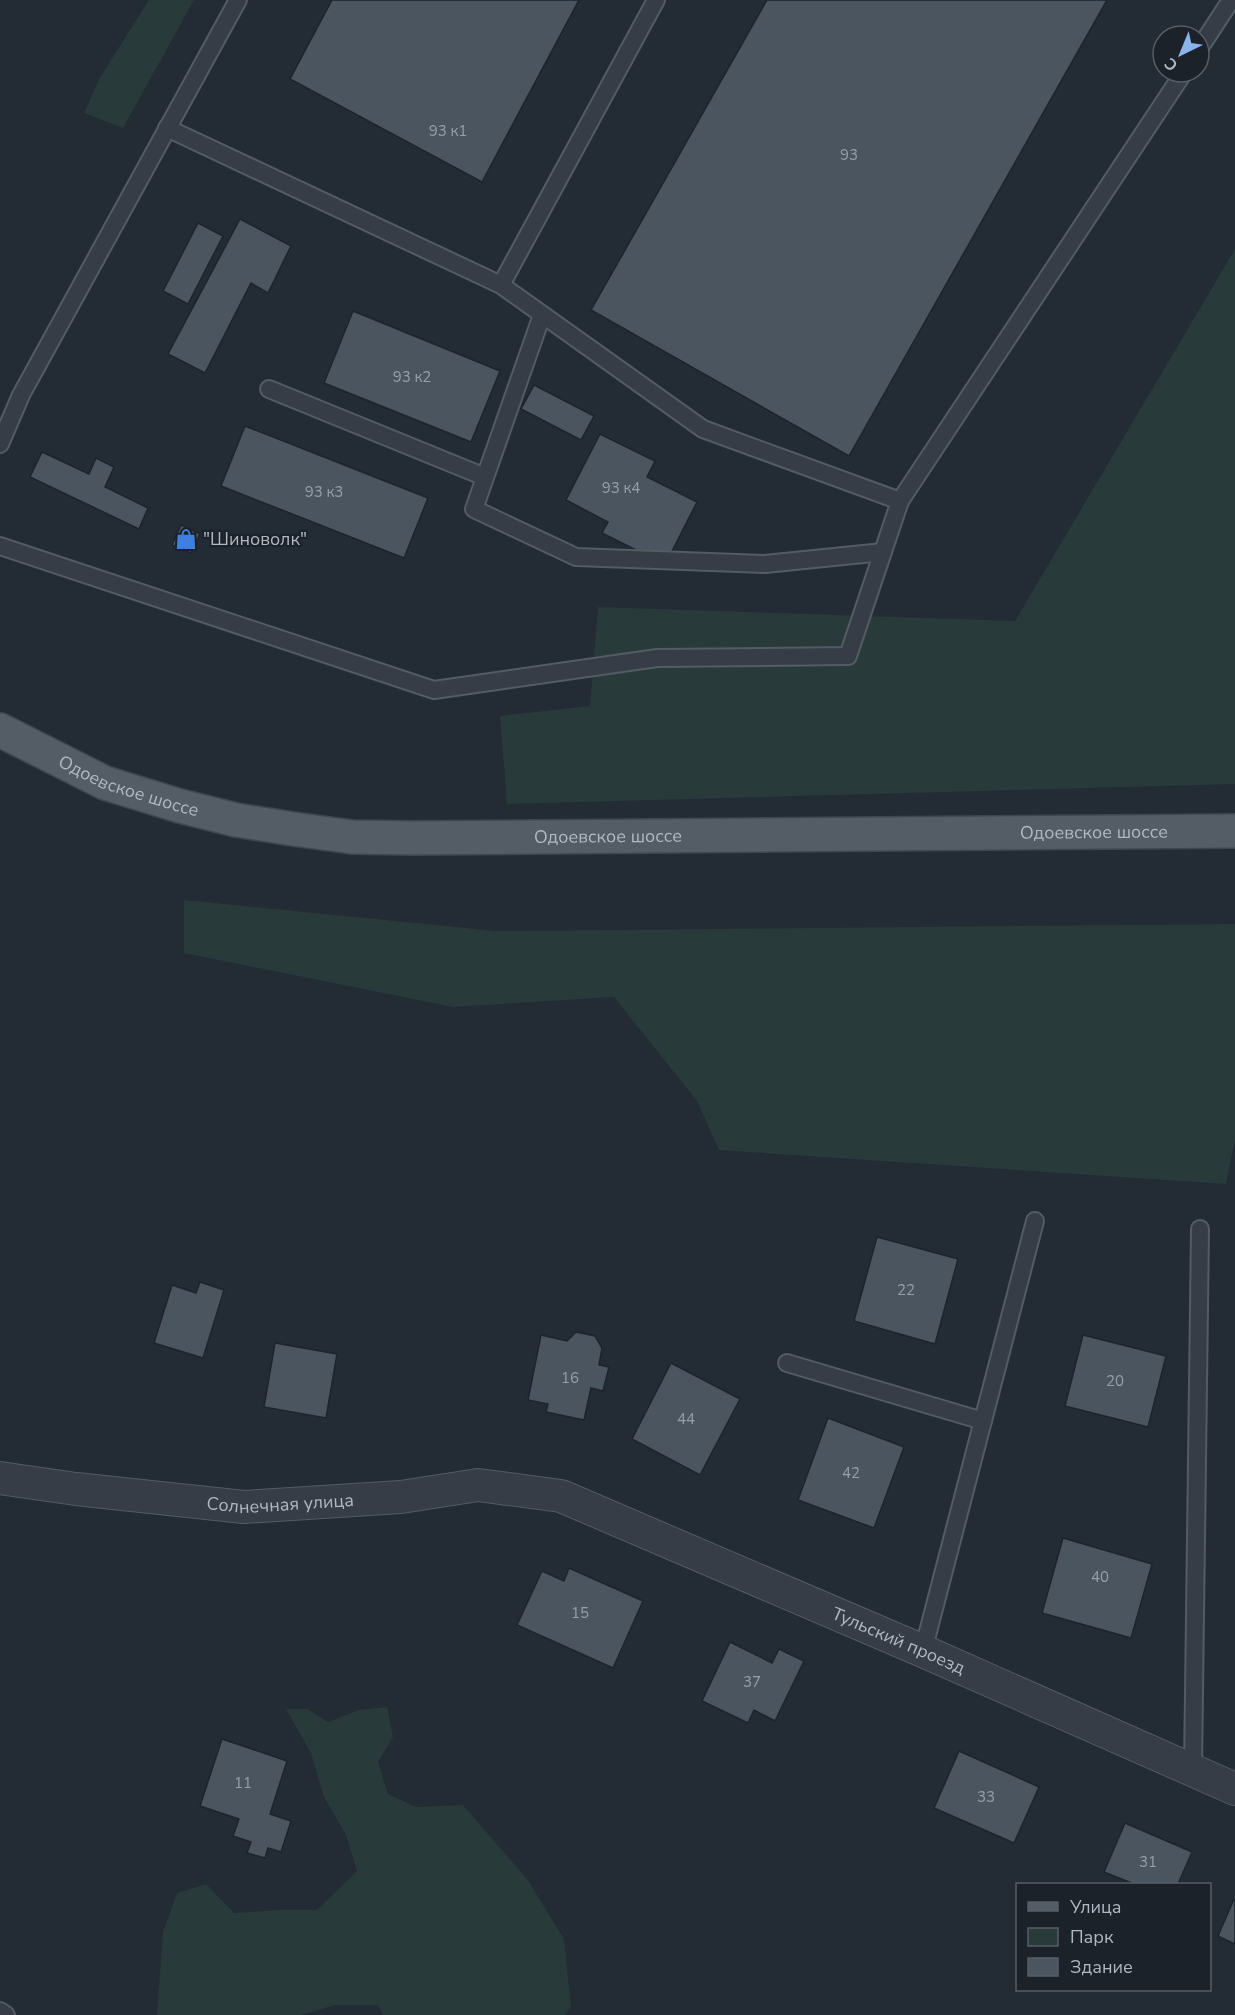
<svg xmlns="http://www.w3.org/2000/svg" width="1235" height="2015" font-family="'Nunito Sans',sans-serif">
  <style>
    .green { fill: #283a3a }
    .building { fill: #4b5560; stroke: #1d242c; stroke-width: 1.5 }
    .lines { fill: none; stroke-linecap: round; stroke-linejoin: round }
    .lane-casing { stroke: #535b63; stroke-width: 20 }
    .street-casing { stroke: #535b63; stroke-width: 34 }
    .primary-casing { stroke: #3f464f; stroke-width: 36 }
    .lane { stroke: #363d46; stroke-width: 16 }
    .street { stroke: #363d46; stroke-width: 32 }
    .primary { stroke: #545c66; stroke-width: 33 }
    .labels { text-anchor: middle; stroke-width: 4.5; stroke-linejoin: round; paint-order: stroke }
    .number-label { font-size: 15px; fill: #979faa }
    .poi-label { font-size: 18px; fill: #b0b8c2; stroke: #1b222a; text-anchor: start }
    .street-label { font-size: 18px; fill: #b0b8c2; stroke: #1b222a }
  </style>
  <rect width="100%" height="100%" fill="#232b35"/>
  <!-- green -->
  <g class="green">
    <path d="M149 0H194L123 128 84 113 99 79Z"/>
    <path d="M1235 249V784L507 804 500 716 590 706 598 607 1015 621Z"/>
    <path d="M184 900 496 931 1235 924V1139L1226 1184 719 1150 697 1101 614 997 453 1007 184 953Z"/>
    <path d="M387 1707 393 1737 378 1762 388 1794 416 1807 463 1805 527 1879 564 1939 571 2007 565 2015H383L378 2005H335L301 2015H157L163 1932 177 1893 206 1884 234 1913 280 1910H317L357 1871 346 1835 324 1797 311 1753 286 1709H307L328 1722 359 1710Z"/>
  </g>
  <!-- building -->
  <g class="building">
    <path d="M332 0H579L482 182 290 79Z"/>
    <path d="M767 0H1107L849 456 591 310Z"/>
    <path d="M240 219 291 246 268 293 251 283 205 373 168 354Z"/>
    <path d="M198 223 223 236 188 304 163 291Z"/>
    <path d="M353 311 500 371 471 442 324 383Z"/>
    <path d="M534 385 594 416 581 440 521 409Z"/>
    <path d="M245 426 428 498 404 558 221 486Z"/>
    <path d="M600 434 655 461 647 477 697 502 671 553 654 559 602 533 608 522 566 500Z"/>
    <path d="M42 452 89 474 96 458 114 467 105 487 148 508 139 529 30 477Z"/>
    <path d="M181 525 200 534 191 553 172 545Z"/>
    <path d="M877 1237 958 1259 935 1344 854 1321Z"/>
    <path d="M200 1282 224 1290 203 1358 154 1343 172 1285 196 1293Z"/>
    <path d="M576 1332 595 1336 602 1348 599 1365 609 1367 603 1391 591 1388 584 1420 546 1412 548 1404 528 1400 541 1335 567 1341Z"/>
    <path d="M1083 1335 1166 1356 1148 1427 1065 1406Z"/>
    <path d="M275 1343 337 1354 326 1418 264 1407Z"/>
    <path d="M671 1363 740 1399 700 1475 632 1439Z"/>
    <path d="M828 1418 904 1447 874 1528 798 1500Z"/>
    <path d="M1063 1538 1152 1564 1131 1638 1042 1613Z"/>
    <path d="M569 1568 643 1601 613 1668 517 1625 542 1571 564 1581Z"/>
    <path d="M730 1642 772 1663 779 1649 804 1661 775 1721 754 1710 748 1723 702 1701Z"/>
    <path d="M222 1739 287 1761 270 1814 291 1821 281 1852 268 1848 265 1858 247 1853 251 1842 233 1836 239 1819 200 1806Z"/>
    <path d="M959 1751 1039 1787 1014 1843 934 1808Z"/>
    <path d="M1125 1823 1192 1852 1178 1884H1134L1104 1872Z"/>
    <path d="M1234 1899 1235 1900V1944L1218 1936Z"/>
  </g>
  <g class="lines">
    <defs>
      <g id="lane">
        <path d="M1199 49 1231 0"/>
        <path d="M167 128 501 285 703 429 900 501"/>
        <path d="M501 285 656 0"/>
        <path d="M542 315 474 509 576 557 765 564 883 552"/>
        <path d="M269 389 485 477"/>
        <path d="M0 444 21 395 238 0"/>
        <path d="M0 546 434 690 657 658 848 656 900 501 1184 72"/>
        <path d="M787 1363 983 1421"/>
        <path d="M923 1651 1035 1221"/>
        <path d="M1193 1770 1200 1229"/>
        <path d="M0 2011 6 2015"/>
      </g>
      <g id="street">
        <path id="s1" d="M0 1478 76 1489 244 1507 401 1497 478 1485 561 1496 923 1651 1235 1789"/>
      </g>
      <g id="primary">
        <path id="s2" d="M0 730 105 783 180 806 236 820 293 829 352 837 413 838 1235 831"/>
      </g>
    </defs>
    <!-- lane casing -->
    <use href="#lane" class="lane-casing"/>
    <!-- street casing -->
    <use href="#street" class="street-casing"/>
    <!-- primary casing -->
    <use href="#primary" class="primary-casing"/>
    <!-- lane -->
    <use href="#lane" class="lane"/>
    <!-- street -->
    <use href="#street" class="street"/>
    <!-- primary -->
    <use href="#primary" class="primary"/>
  </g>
  <!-- icons -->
  <defs>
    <symbol id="shop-bare" viewBox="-9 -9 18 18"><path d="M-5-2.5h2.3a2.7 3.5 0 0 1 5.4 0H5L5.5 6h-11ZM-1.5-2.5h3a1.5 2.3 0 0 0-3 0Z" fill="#3f7fe0" stroke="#1b222a" stroke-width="2.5" paint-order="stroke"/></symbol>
  </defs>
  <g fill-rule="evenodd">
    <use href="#shop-bare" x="171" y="524" width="30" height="30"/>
  </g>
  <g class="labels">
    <!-- number labels -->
    <g class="number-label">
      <text x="448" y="136">93 к1</text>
      <text x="849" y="160">93</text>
      <text x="412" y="382">93 к2</text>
      <text x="621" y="493">93 к4</text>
      <text x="324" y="497">93 к3</text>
      <text x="906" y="1295">22</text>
      <text x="570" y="1383">16</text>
      <text x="1115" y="1386">20</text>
      <text x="686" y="1424">44</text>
      <text x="851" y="1478">42</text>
      <text x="1100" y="1582">40</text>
      <text x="580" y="1618">15</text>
      <text x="752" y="1687">37</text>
      <text x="243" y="1788">11</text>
      <text x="986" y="1802">33</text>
      <text x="1148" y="1867">31</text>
    </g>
    <!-- poi labels -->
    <g class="poi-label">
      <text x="203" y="545">"Шиноволк"</text>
    </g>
    <!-- street labels -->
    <g class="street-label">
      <text dy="6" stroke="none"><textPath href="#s2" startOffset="141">Одоевское шоссе</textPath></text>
      <text dy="6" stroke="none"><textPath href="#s2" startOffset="1113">Одоевское шоссе</textPath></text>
      <text dy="6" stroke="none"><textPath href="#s2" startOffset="627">Одоевское шоссе</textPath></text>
      <text dy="6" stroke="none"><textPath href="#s1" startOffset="282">Солнечная улица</textPath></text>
      <text dy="6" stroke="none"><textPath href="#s1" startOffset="932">Тульский проезд</textPath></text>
    </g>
  </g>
  <!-- legend -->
  <rect x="1016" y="1883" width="195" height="108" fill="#1b222a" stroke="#575e67" stroke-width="1.5"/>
  <rect x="1028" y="1902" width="30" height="9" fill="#545c66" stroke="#575e67" stroke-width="1.5"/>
  <text x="1070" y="1913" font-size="18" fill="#b0b8c2">Улица</text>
  <rect x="1028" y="1928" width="30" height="18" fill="#283a3a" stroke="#575e67" stroke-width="1.5"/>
  <text x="1070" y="1943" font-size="18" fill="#b0b8c2">Парк</text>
  <rect x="1028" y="1958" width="30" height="18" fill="#4b5560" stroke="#575e67" stroke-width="1.5"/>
  <text x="1070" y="1973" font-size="18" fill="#b0b8c2">Здание</text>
  <!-- north arrow -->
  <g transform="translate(1181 54) rotate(223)"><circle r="28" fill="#1b222a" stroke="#575e67" stroke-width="1.5"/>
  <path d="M0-4.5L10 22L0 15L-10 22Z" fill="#8db3eb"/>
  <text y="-9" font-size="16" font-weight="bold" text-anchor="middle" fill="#b0b8c2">С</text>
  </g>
</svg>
